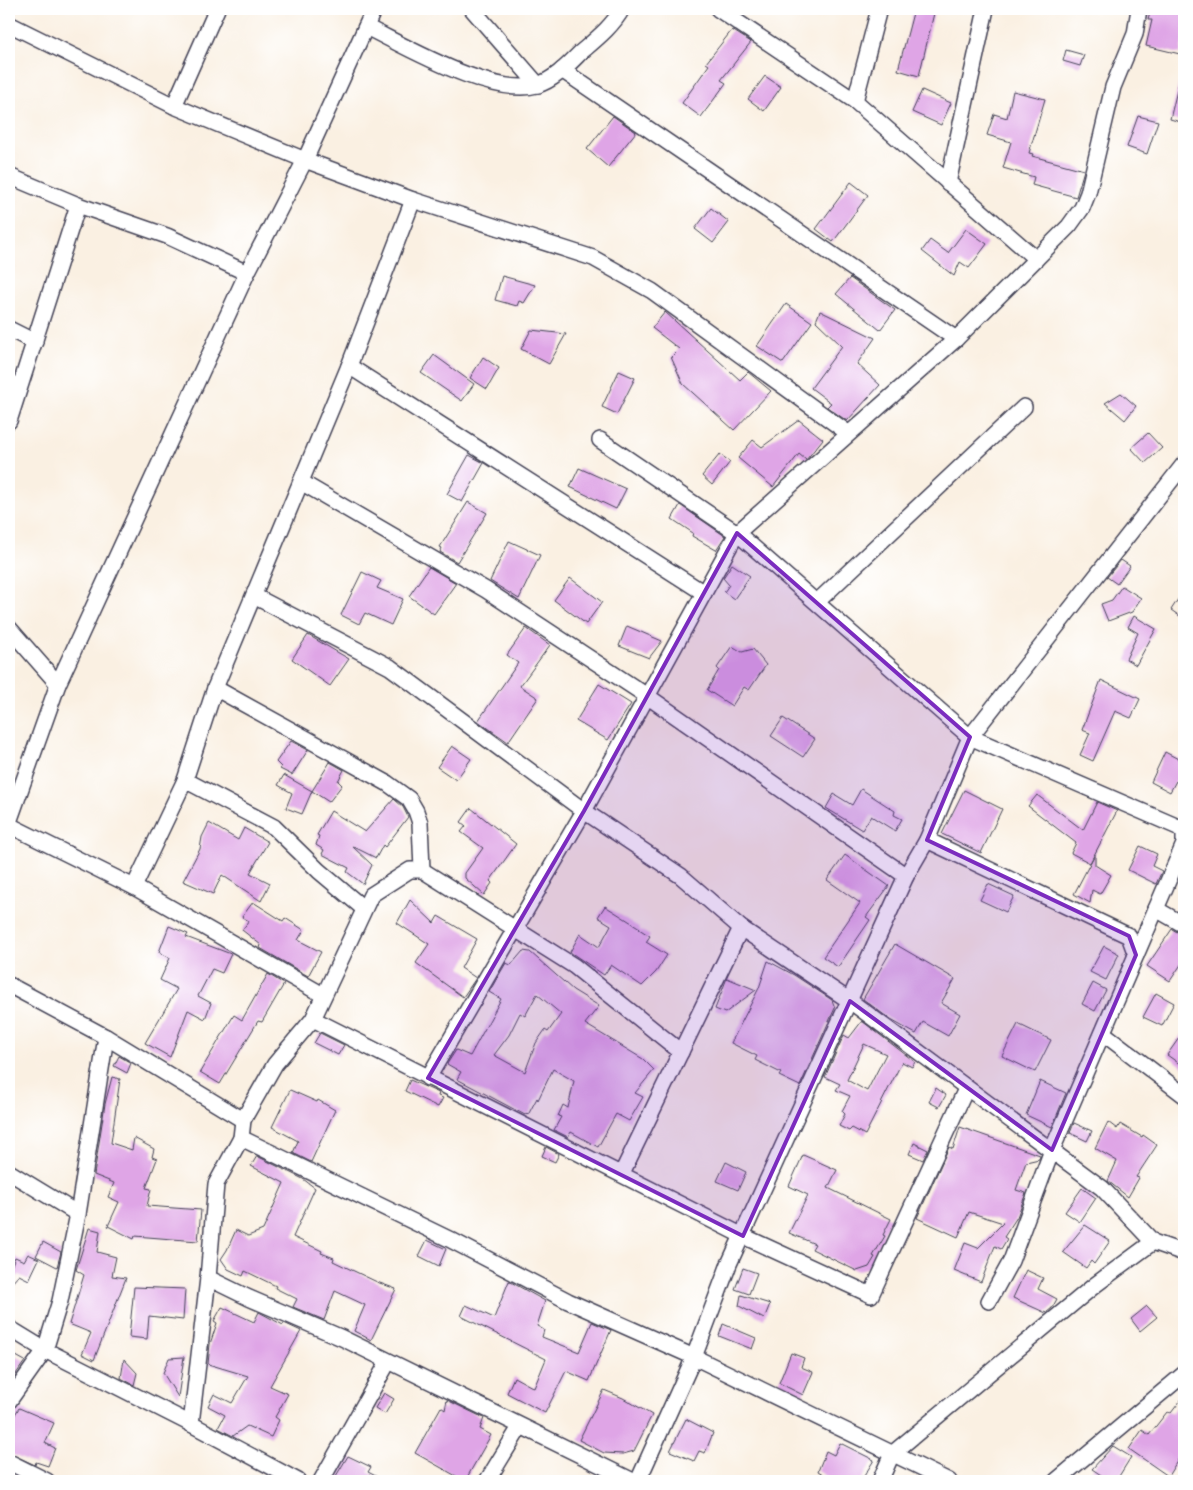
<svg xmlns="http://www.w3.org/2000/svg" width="1193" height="1490" font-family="'Indie Flower',sans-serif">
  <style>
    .building { fill: #dfa5e6; fill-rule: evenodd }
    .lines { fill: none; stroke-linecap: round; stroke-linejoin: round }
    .street-casing { stroke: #424154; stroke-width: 18 }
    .street { stroke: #fff; stroke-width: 15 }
    .marked { fill: #7b2cbf; fill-opacity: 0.2; stroke: #7b2cbf; stroke-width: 4; stroke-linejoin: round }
  </style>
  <rect width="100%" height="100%" fill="#fff"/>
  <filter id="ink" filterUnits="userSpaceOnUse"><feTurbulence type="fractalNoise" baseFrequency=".02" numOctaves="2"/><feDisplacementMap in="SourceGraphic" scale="10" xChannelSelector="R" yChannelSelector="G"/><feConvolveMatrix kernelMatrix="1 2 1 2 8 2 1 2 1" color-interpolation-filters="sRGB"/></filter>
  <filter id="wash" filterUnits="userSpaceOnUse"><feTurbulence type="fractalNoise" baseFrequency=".0096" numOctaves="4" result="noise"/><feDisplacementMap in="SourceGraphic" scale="20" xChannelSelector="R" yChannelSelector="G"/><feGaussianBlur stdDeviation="1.12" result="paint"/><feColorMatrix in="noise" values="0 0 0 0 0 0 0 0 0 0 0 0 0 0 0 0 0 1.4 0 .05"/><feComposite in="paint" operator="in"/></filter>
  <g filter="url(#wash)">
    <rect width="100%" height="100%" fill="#faf0e2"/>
    <g id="blocks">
      <!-- building -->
      <g class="building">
        <path d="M914 9H935L919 76 898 70Z"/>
        <path d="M1151 9H1173L1184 11V34L1180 54 1146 46 1152 20H1148Z"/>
        <path d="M732 30 751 42 721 80 726 83 701 117 682 103 709 65 706 63Z"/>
        <path d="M1066 50 1084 55 1080 66 1063 61Z"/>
        <path d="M765 76 781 87 764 111 748 99Z"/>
        <path d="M1180 78 1184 79V123L1170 119Z"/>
        <path d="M922 90 951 103 941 125 912 112Z"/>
        <path d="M1013 91 1045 99 1029 153 1033 154 1032 156 1084 170 1076 197 1032 185 1034 177 1003 168 1011 142 987 135 994 114 1007 118Z"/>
        <path d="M613 116 636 132 608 167 587 149Z"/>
        <path d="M1138 116 1158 121 1147 154 1127 147Z"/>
        <path d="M851 182 868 195 833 242 816 229Z"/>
        <path d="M711 208 729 222 713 243 695 229Z"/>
        <path d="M966 229 987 244 969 268 960 262 954 276 922 251 930 240 948 253Z"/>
        <path d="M502 276 535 285 524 303 519 301 517 306 495 300Z"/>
        <path d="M850 278 895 310 880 330 836 294Z"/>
        <path d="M786 304 812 322 783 363 757 346Z"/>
        <path d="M820 311 875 338 857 364 880 385 847 421 827 407 831 403 811 388 842 346 816 321Z"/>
        <path d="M665 312 740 380 748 372 771 391 734 430 683 384 671 357 679 349 652 328Z"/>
        <path d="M531 330 566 334 549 364 521 349Z"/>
        <path d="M434 355 474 384 462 401 421 373Z"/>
        <path d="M483 357 499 368 487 389 470 378Z"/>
        <path d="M619 371 635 378 617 414 602 407Z"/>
        <path d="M1121 393 1136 406 1125 420 1105 403Z"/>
        <path d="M799 420 823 439 806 460 799 454 773 487 738 458 753 440 762 447Z"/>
        <path d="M1148 433 1162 448 1145 463 1131 448Z"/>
        <path d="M720 454 730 462 712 485 702 476Z"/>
        <path d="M469 455 484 463 462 502 447 494Z"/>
        <path d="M579 468 626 489 616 509 570 487Z"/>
        <path d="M468 502 487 513 457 562 440 552 442 548 440 547Z"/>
        <path d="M680 505 725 536 716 550 692 536 693 533 672 519Z"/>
        <path d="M509 541 540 555 519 599 490 581Z"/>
        <path d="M1121 560 1130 566 1117 584 1107 577Z"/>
        <path d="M732 564 750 576 734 599 724 592 729 585 723 578Z"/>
        <path d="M429 567 456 583 434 614 409 596Z"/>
        <path d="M362 572 381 581 377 588 403 599 391 625 365 613 359 624 341 615Z"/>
        <path d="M570 578 602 602 586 624 554 600Z"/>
        <path d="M1122 586 1141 598 1132 612 1108 621 1101 604 1112 600Z"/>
        <path d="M1184 590V619L1171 610Z"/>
        <path d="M1134 616 1156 629 1136 665 1126 659 1138 633 1128 627Z"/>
        <path d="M627 626 662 641 649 658 619 646Z"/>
        <path d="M526 628 550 645 520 686 538 698 508 742 478 721 518 663 507 655Z"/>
        <path d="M308 635 349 659 330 686 292 659Z"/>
        <path d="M732 646 742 652 753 649 766 665 749 690 744 687 732 706 707 690 719 670 717 668Z"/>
        <path d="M1101 680 1140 699 1131 718 1115 711 1093 761 1080 755 1090 733 1082 730Z"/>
        <path d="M599 684 631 704 608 740 576 721Z"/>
        <path d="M783 718 815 739 803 757 771 736Z"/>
        <path d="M291 741 308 750 292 775 280 769 281 767 276 762Z"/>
        <path d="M452 746 471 759 456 780 437 767Z"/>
        <path d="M1165 752 1184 762V786L1176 781 1170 792 1151 782Z"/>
        <path d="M330 762 344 770 338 781 342 785 329 802 312 791 302 814 286 808 292 793 278 785 284 775 312 791Z"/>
        <path d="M861 789 895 811 894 815 902 819 895 831 871 816 862 830 826 808 834 794 852 805Z"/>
        <path d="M964 790 1002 809 981 853 942 834Z"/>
        <path d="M1037 795 1083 830 1097 802 1117 811 1090 863 1071 853 1076 843 1028 806Z"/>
        <path d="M394 799 403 807 408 817 385 847 383 845 376 858 352 846 372 865 363 884 347 872 349 868 322 854 324 850 316 845 319 836 317 835 331 811 365 832Z"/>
        <path d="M471 808 516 844 490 881 492 883 484 895 465 878V873L483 848 461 832 466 826 461 822Z"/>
        <path d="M209 823 238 840 244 828 268 842 250 873 270 883 261 901 222 875 213 894 183 881 200 849 202 837Z"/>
        <path d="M1140 846 1157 854 1152 866 1162 871 1156 884 1128 870Z"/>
        <path d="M1095 854V865L1111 875 1100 894 1092 890 1090 903 1074 894Z"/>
        <path d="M845 855 889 886 866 917 870 920 838 967 823 957 860 903 827 880Z"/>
        <path d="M988 884 1014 896 1006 912 980 900Z"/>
        <path d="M410 900 434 923 438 916 477 939 461 968 476 978 463 997 416 963 429 944 397 923Z"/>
        <path d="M253 902 283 921 285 918 304 930 298 940 321 952 308 976 260 948 261 945 242 930 249 921 242 917Z"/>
        <path d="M605 906 640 928 639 929 650 936 646 942 667 955 656 972 642 986 611 965 604 975 570 952 580 934 599 947 611 925 598 917Z"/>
        <path d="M169 926 188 934 186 937 231 954 222 973 212 969 198 996 211 1003 205 1019 188 1010 170 1057 145 1043 177 989 160 980 170 958 159 952Z"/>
        <path d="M1172 929 1184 936V960L1170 981 1147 966Z"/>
        <path d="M895 944 955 979 941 1003 960 1014 948 1036 923 1022 916 1034 891 1020 863 999Z"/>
        <path d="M1104 946 1119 954 1106 980 1090 972Z"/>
        <path d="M523 951 530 952 573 990 599 1006 585 1024 643 1059 654 1070 635 1093 643 1097 629 1121 616 1114 598 1147 571 1132 568 1137 554 1130 561 1117 558 1116 563 1105 568 1108 574 1081 553 1069 538 1100 537 1098 528 1115 526 1113 525 1115 457 1079 461 1072 447 1064 456 1050 470 1056 501 999 489 992 506 963 511 965ZM537 994 561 1014 548 1032 545 1030 536 1043 525 1072 494 1055 509 1035 520 1013 525 1016Z"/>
        <path d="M768 961 794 975 832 1000 835 1008 800 1086 779 1076 781 1073 755 1060 757 1056 731 1043 759 988Z"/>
        <path d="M268 974 284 984 262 1022 258 1021 220 1084 200 1072 234 1015 242 1020Z"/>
        <path d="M727 978 756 990 725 1013 715 1009Z"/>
        <path d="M1093 983 1106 990 1095 1011 1082 1004Z"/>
        <path d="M1156 993 1174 1003 1162 1026 1143 1017Z"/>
        <path d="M862 1021 915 1062 912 1067 902 1062 865 1135 852 1128 849 1131 839 1126 845 1114 842 1111 850 1096 836 1090 840 1084 825 1077 844 1035 849 1038ZM864 1044 886 1054 867 1091 847 1080Z"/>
        <path d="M1018 1024 1051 1040 1035 1072 1002 1056Z"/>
        <path d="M1184 1031V1067L1167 1055Z"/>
        <path d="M320 1033 344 1045 338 1055 314 1043Z"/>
        <path d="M119 1056 131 1063 127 1073 114 1066Z"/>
        <path d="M112 1077 120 1079 111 1143 132 1150 134 1138 154 1149 152 1157 157 1159 146 1188 151 1189 147 1206 201 1210 198 1241 135 1236 134 1239 108 1226 119 1202 108 1197 114 1183 94 1175 105 1104Z"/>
        <path d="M410 1080 439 1093 438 1096 443 1098 438 1107 405 1091Z"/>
        <path d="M1040 1081 1066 1093 1052 1127 1026 1115Z"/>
        <path d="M936 1088 946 1095 939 1107 929 1102Z"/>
        <path d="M290 1090 317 1102 318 1100 335 1110 311 1162 293 1153 298 1141 272 1127Z"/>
        <path d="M1108 1122 1117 1129 1120 1124 1142 1137 1143 1135 1157 1145 1136 1177 1139 1178 1128 1197 1108 1181 1117 1161 1095 1148Z"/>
        <path d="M1074 1123 1092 1131 1087 1141 1070 1133Z"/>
        <path d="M960 1127 1040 1155 1039 1159 1026 1162 1016 1190 1026 1193 1017 1217 1004 1237 1007 1239 1001 1249 995 1246 981 1282 954 1271 965 1243 978 1248 1003 1223 969 1212 958 1237 917 1218 949 1147 953 1149Z"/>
        <path d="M914 1143 928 1150 923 1160 909 1154Z"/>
        <path d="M546 1147 559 1154 555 1162 542 1156Z"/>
        <path d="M803 1155 837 1170 828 1188 891 1219 883 1235 885 1236 873 1256 875 1257 869 1267 857 1271 812 1249 815 1244 789 1233 808 1195 789 1186Z"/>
        <path d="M257 1156 303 1179 315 1188 293 1237 322 1251 321 1253 334 1258 333 1261 377 1282 396 1289 371 1340 354 1331 365 1305 335 1291 324 1320 293 1307 297 1299 275 1288 276 1286 245 1271 243 1276 228 1269 221 1259 227 1250 236 1230 248 1236 263 1230 284 1183 251 1166Z"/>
        <path d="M726 1162 746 1172 738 1190 717 1181Z"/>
        <path d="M1082 1188 1096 1198 1080 1222 1065 1212Z"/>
        <path d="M1085 1225 1110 1241 1094 1264 1091 1261 1086 1268 1063 1252Z"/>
        <path d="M89 1228 100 1231 97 1252 116 1257 112 1276 126 1278 94 1360 82 1354 91 1333 69 1324 84 1275 76 1270Z"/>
        <path d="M427 1240 446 1249 439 1266 419 1256Z"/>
        <path d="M43 1242 61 1252 57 1267 36 1256Z"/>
        <path d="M28 1254 39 1259 29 1280 19 1275 9 1286V1272L15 1257 24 1261Z"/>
        <path d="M743 1268 757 1273 749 1294 735 1289Z"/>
        <path d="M1026 1270 1043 1278 1038 1289 1057 1299 1052 1308 1046 1313 1013 1298Z"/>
        <path d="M509 1281 545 1301 537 1326 544 1330 542 1337 579 1352 592 1322 611 1330 589 1381 566 1371 545 1413 507 1393 514 1377 534 1388 546 1359 461 1316 466 1305 494 1318Z"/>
        <path d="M134 1287 185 1289 183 1320 149 1316 147 1339 129 1337Z"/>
        <path d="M741 1295 770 1304 764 1319 739 1306Z"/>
        <path d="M1147 1306 1157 1317 1140 1331 1131 1319Z"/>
        <path d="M222 1307 254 1322 259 1312 283 1325 284 1323 301 1331 270 1386 288 1394 275 1417 279 1420 271 1437 247 1426 233 1436 218 1428 225 1415 208 1406 214 1394 232 1403 248 1376 208 1364 210 1344 217 1323 214 1321Z"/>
        <path d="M723 1324 756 1338 752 1349 719 1336Z"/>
        <path d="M9 1352 25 1361 9 1384Z"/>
        <path d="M791 1353 804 1358 801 1367 813 1372 803 1395 779 1383Z"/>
        <path d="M184 1357 178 1397 163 1373 169 1358Z"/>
        <path d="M124 1359 137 1373 134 1385 121 1378Z"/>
        <path d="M604 1390 623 1398 652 1415 634 1451 623 1454 604 1453 579 1440Z"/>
        <path d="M384 1393 394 1399 385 1414 375 1408Z"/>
        <path d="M1184 1396V1450L1168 1476 1129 1449 1142 1430 1149 1435 1167 1412 1171 1413Z"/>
        <path d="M447 1400 484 1418 480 1429 491 1435 465 1481 415 1453 441 1407 445 1410Z"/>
        <path d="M19 1408 54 1423 45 1443 55 1448 48 1466 36 1462 35 1465 9 1453V1424Z"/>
        <path d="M686 1419 713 1433 705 1453 699 1451 694 1461 670 1451Z"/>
        <path d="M840 1443 874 1460 861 1481H834L818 1471 826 1451 834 1455Z"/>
        <path d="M1113 1446 1131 1457 1116 1481H1110L1092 1469Z"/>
        <path d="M348 1456 371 1467 368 1472 385 1481H333Z"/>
      </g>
    </g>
  </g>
  <g filter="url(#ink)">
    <use href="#blocks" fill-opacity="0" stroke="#424154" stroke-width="1"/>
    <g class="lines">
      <defs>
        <g id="street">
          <path d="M472 9 538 85"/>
          <path d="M718 9 855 101 1036 259"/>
          <path d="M9 24 174 106 305 160 413 200 593 258 652 291 848 433"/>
          <path d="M366 27C407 47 494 98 537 85 554 80 568 65 580 53 595 40 612 27 622 9"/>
          <path d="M562 70 956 339"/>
          <path d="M855 101 879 9"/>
          <path d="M174 106 217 9"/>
          <path d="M9 176 78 205 167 236 247 273"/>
          <path d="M948 183 986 9"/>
          <path d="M9 329 35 342"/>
          <path d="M349 366 704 593"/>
          <path d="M9 421 78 205"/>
          <path d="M600 440 737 533 970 737 1178 827 1184 833V844L1052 1150 1011 1261 989 1301"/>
          <path d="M301 482 486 590 647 696 906 876"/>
          <path d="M254 596 390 667 584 811 681 876 741 928 850 1001 1102 1188 1153 1242 1184 1253"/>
          <path d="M818 601 1024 407"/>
          <path d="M9 628 58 684"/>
          <path d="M215 688 387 783 409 799 416 811 420 823 422 870"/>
          <path d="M185 780 274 827 319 871 363 908"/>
          <path d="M9 822 58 684 247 273 305 160 374 9"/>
          <path d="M9 825 134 887 323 995"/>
          <path d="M927 840 1129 936 1136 955"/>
          <path d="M134 887 185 780 215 688 349 366 413 200"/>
          <path d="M1156 909 1184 925"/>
          <path d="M9 985 106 1037 243 1120"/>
          <path d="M313 1019 743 1236 871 1295 966 1089"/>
          <path d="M1103 1033 1184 1095"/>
          <path d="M428 1078 584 811 737 533 956 339 1069 226 1082 208 1088 193 1113 87 1135 34 1139 9"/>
          <path d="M241 1138 451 1240 568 1301 694 1357 949 1481"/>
          <path d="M9 1172 78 1214"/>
          <path d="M622 1173 741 928"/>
          <path d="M208 1278 249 1298 342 1338 633 1481"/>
          <path d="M9 1328 45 1350 191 1424 298 1481"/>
          <path d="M9 1401 45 1350 60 1301 78 1214 106 1037"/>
          <path d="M191 1424 208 1278 216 1184 241 1138 243 1120 275 1064 313 1019 371 895 410 870H422L574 966 681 1052"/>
          <path d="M9 1462 47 1481"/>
          <path d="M321 1481 388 1362"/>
          <path d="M487 1481 520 1427"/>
          <path d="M638 1481 694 1357 729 1264 906 876 927 840 970 737 1184 464"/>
          <path d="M880 1481 892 1454 1095 1285 1153 1242"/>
          <path d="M1056 1481 1184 1374"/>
        </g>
      </defs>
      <!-- street casing -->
      <use href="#street" class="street-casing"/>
      <!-- street -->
      <use href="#street" class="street"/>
    </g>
  </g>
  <!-- marked area -->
  <path class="marked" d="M737 533 970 737 927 840 1129 936 1136 955 1052 1150 850 1001 743 1236 428 1078 584 811Z"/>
  <!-- margin -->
  <rect width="1193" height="1490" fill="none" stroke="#fff" stroke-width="30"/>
</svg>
